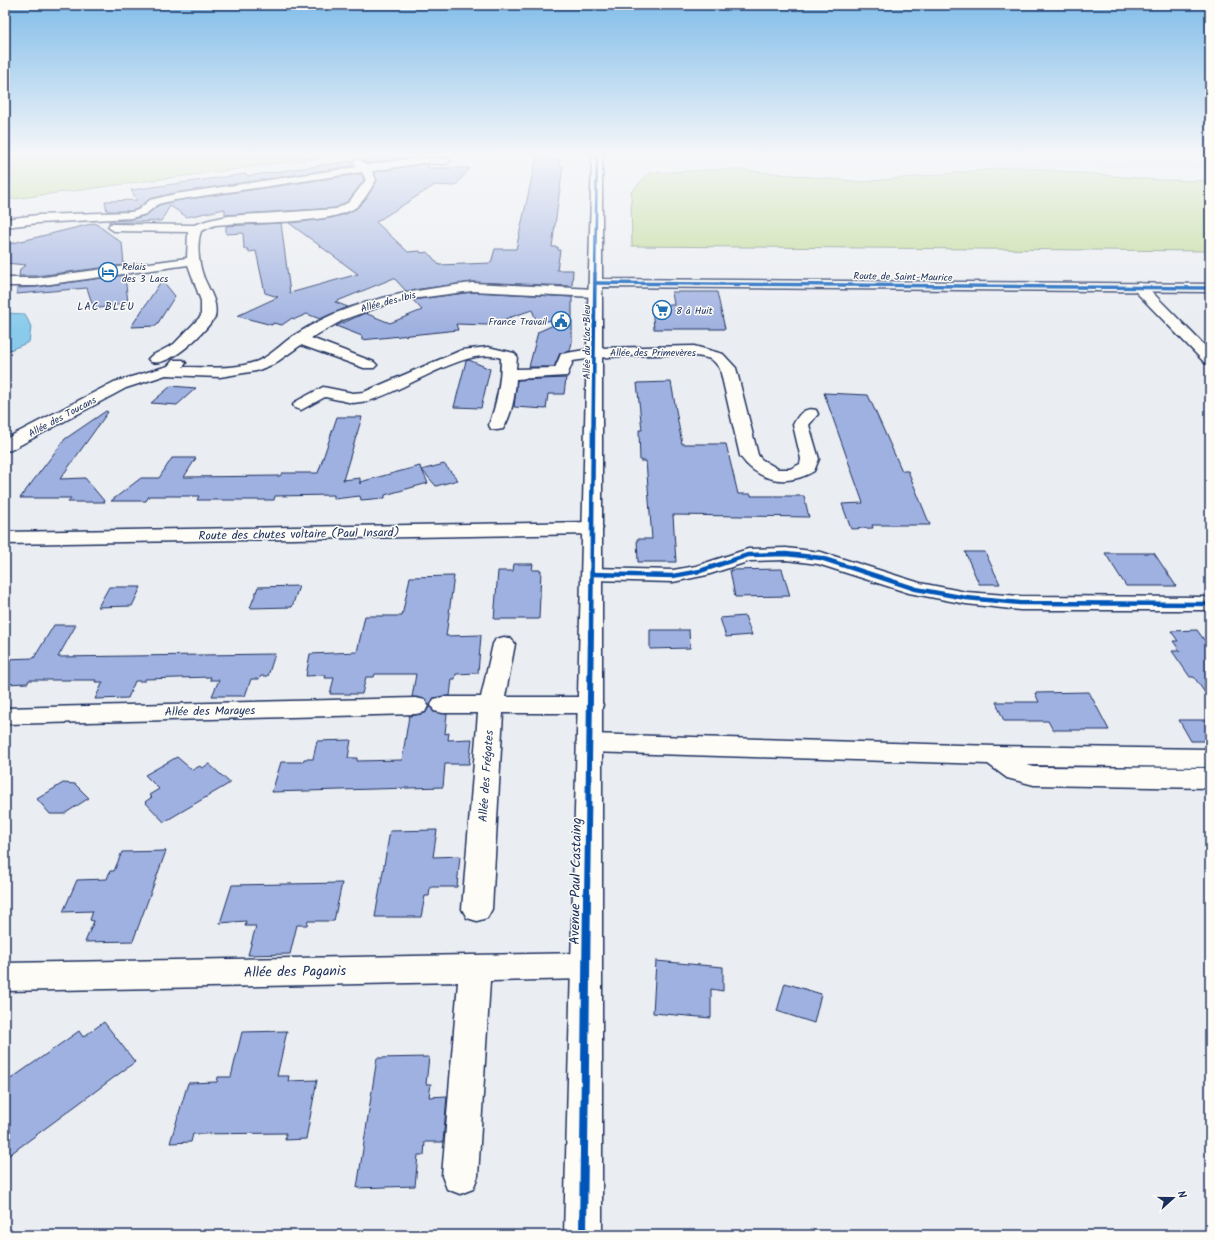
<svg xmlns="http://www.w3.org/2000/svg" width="1215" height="1240" font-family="Kalam,sans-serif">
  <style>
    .built { fill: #d4dbed }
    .green { fill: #bdd991; stroke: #6c8478 }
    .water { fill: #8acbeb; stroke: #5e8db3 }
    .building { fill: #9fb1e0; stroke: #1b2f5e }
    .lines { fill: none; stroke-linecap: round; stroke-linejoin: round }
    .minor-casing { stroke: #1b2f5e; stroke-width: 3 }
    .tertiary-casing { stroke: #1b2f5e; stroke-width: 3 }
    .minor { fill: #fdfcf7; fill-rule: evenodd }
    .tertiary { fill: #fdfcf7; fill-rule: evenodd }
    .cycleway-far4-casing { stroke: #fdfcf7; stroke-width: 4 }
    .cycleway-far3-casing { stroke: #fdfcf7; stroke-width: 5 }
    .cycleway-far2-casing { stroke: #fdfcf7; stroke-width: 6 }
    .cycleway-far1-casing { stroke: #fdfcf7; stroke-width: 8 }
    .cycleway-casing { stroke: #fdfcf7; stroke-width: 10 }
    .cycleway-far4 { stroke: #0057b8; stroke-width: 2.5 }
    .cycleway-far3 { stroke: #0057b8; stroke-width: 3.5 }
    .cycleway-far2 { stroke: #0057b8; stroke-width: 4.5 }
    .cycleway-far1 { stroke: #0057b8; stroke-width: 6 }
    .cycleway { stroke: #0057b8; stroke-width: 8 }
    .labels { text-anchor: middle; stroke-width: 3; stroke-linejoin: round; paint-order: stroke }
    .far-poi-label { font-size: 10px; fill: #1b2f5e; stroke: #fdfcf7; text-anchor: start }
    .far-street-label { font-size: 10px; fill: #1b2f5e; stroke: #fdfcf7 }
    .far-neighbourhood-label { font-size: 11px; letter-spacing: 1px; fill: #1b2f5e; stroke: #fdfcf7 }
    .street-label { font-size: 12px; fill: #1b2f5e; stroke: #fdfcf7 }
    .near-street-label { font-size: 14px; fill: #1b2f5e; stroke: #fdfcf7 }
  </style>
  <rect width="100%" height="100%" fill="#eaedf2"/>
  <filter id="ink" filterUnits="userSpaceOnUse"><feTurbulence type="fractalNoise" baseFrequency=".025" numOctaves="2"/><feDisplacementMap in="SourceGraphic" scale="8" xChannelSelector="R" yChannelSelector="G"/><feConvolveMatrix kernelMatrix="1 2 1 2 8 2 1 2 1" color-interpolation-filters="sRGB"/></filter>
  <g filter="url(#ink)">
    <!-- built -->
    <g class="built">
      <path d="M624 155H1210V169L623 162Z"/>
      <path d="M248 1229 247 1235H106Z"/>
    </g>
    <!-- green -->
    <g class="green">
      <path d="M5 155H341L5 200Z"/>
      <path d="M1016 167 1158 180 1210 181V251L632 246 631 192 649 173 732 169 862 182Z"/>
    </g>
    <!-- water -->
    <path class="water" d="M5 313 25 314 31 327 29 342 5 352Z"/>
    <!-- building -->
    <g class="building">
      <path d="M395 155 422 156 367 163 362 160Z"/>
      <path d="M537 155H556V158H560L559 166H563L552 247H558V250H560L557 270H573L572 286 472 282 406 291 394 278 335 302 348 307 320 319 307 314 295 319 292 318 282 325 273 323 272 325 237 316 278 297 265 293 256 251 248 252V249H244L243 233 226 234V226L281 223 290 293 358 274 289 223 331 218 346 214 357 208 366 199 377 181 374 172 422 164 429 165 428 168H470L455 186 435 185 376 222 408 252 420 251 421 253 428 252 439 265 491 263 495 249H516Z"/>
      <path d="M352 161 354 166 175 193 150 199 137 209 131 211H107L105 201 137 200 131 190 246 174 247 176Z"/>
      <path d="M361 174 364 180 348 201 336 208 225 215V209L187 217 170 206 161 221 109 223V221L131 220 146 215 159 205 175 201Z"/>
      <path d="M95 223 122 243 124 265 36 276H19L20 269 26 265 5 263V245Z"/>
      <path d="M125 275 128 303 94 309 87 288 17 294V288L36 287Z"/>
      <path d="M162 280 175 296 156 326 131 327Z"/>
      <path d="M472 292 572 297V342L570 351 560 353 554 367H529L538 332 567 319 537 322 532 310 487 325 456 324 458 330 362 340V336L336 326 365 313 390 323 422 310 413 300Z"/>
      <path d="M672 292H717L725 329H654L652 305H674Z"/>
      <path d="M469 360 490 369 481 408 454 407 466 361Z"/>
      <path d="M566 378 564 394H548L546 409 514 407 517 380Z"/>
      <path d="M671 382 682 444H726L738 494H751V496H804L809 517 673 515 676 562H638L637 539H652L646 461H640L639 430H642L637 383Z"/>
      <path d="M171 386 196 388 177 405 151 403Z"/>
      <path d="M824 393 868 395 902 471H908L930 525H872L873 528 851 529 842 504 863 503Z"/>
      <path d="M106 411 108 412 60 479 85 478 105 502H68L71 498H20L65 439Z"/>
      <path d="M337 417H362L343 480 360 478V484V482L420 466 421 470 444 464 458 480 436 486 422 470 428 483 385 495V498L361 500 360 496 334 499V495L275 496 274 500H197L199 496H149L146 501H111L141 478H159L172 458H196L184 477 280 476 282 473H318Z"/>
      <path d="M965 552H985L1000 584H979Z"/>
      <path d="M1105 553H1154L1176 586H1126Z"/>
      <path d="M514 564H533L532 570H541L539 619H494L498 571H513Z"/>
      <path d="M782 569 790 596 735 597 730 570Z"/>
      <path d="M454 576 446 636 481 635 478 673 456 674 455 679H452L450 696 434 698 430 706 434 712 447 714 445 734 449 733 448 740 472 739 469 764H445L443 787 272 792 281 762H303L304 759H313L317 741 351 740 348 758H357V761L402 760 409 716 425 713 429 707 425 699 412 697 416 674H375L374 677H366L362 694H330L334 678H325L326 675 306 676 310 654 357 652 365 616H402L410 577Z"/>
      <path d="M299 586 292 607 250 608 258 587Z"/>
      <path d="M109 587H141L132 606 98 607Z"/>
      <path d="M745 616 752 635 726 637 720 618Z"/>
      <path d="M54 625H76L58 657 275 654 268 676H261L259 679H251L245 696H212L219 680H210L211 677 145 679V681H135L128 698 95 699 103 682H95L96 680H29L28 683 5 684V659L34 658Z"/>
      <path d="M650 630H689L690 648 650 649Z"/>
      <path d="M1197 630 1210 648V700L1194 677H1190L1172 651H1180L1173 641H1178L1171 631Z"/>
      <path d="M1089 692 1109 730H1053L1048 721H1004L996 702H1039L1035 693Z"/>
      <path d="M1179 720H1210V741H1191Z"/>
      <path d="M177 757 192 770 200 766 202 768 209 764 230 783 164 822 145 802 152 797 149 795 159 789 145 775Z"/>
      <path d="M63 783 75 784 89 798 64 814H50L37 799Z"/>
      <path d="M437 830 433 857 460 856 457 887H430L429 896H425L421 917H375L390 831Z"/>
      <path d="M166 851 133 941 85 942 94 921 90 920 93 911 63 912 77 880 107 879 110 871H114L122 852Z"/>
      <path d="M342 883 334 921H308L307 925H297L290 954 248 955 256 926H245L246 921 220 923 232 885Z"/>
      <path d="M656 961 723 967V991L711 989V1018L653 1013Z"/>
      <path d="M785 983 821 994 814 1023 777 1011Z"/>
      <path d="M104 1022 135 1062 5 1158V1083L79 1031 83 1037Z"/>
      <path d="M287 1031 277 1076H289L288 1081 317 1080 306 1139 285 1140 286 1133 193 1134 191 1142 170 1143 188 1083 217 1082 218 1077H231L242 1032Z"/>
      <path d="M429 1057 426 1084H431L429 1097 447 1096 443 1142H425L424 1155H418L415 1186 357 1188 377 1058Z"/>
    </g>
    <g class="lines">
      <defs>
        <g id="minor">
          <path d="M422 157 446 158 451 161 446 164 422 163 372 171 376 180C371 188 364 201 356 207 334 224 258 222 228 224L215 225 201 231C196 245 199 265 204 278 210 292 218 302 215 317 204 333 171 367 151 362L148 359 151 356 174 344 201 316V301L188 265 36 286H5V278H36L187 258 188 232 114 231 108 227 110 224 194 225 209 220 228 216 336 209 349 202 366 180 362 172 175 200 158 204 146 214 131 218 38 223 5 227V219L38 215 131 212 138 210 150 200 175 194 357 167 353 162 358 159 367 165Z"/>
          <path d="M472 283 595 289 600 290 602 293 600 296 595 297 472 291 411 299 387 304 345 319 311 338 374 362 377 365 374 368H364L301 345 274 364 256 371 220 377 166 375 126 388 11 450 5 451V439L114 382 168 366 173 360H183L186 363 183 367C209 367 240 371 264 358 274 352 283 343 293 336 306 328 322 319 336 313 380 295 425 289 472 283Z"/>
          <path d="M1139 283 1144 284 1210 351V365L1205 363 1134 290 1132 287 1134 284Z"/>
          <path d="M694 346 723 354 736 368 758 455 761 459 778 469H790L800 464 801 459 793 425C798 415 804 407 816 410L818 414 809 425 819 459 814 471C788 487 758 482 740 456L720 369C718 366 715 362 712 360 693 350 597 357 573 361L567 376 516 379C515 395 512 415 503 429L497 430 491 429 489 425C497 403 501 381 501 358 467 345 404 392 368 401L353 403 325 397 301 410 295 408 293 405 295 402 323 387 353 393 364 392 462 350 488 347 514 353 517 356 516 369 555 368 561 354 596 348Z"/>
          <path d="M593 522 600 524 603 528 600 532 593 534 5 544V532Z"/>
          <path d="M786 548 821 552 920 583 966 592 1020 596 1206 597 1210 598V610H1020L966 604 909 593 818 564 786 560 750 561 707 575 673 582 592 580 585 578 582 574 585 570 592 568 673 570 696 566 748 549Z"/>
          <path d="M504 637 512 639 515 644 505 697H591L600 699 603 705 600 711 591 713H503L492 909 487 918 477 921 467 918 462 909 478 713H443L434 711 431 705 434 699 443 697H481L493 644 496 639Z"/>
          <path d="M416 698 425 700 428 706 425 712 416 714 5 724V708Z"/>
          <path d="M589 734 994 746 1210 749V767L1027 765 1034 767 1210 768V788L1034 785 1007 778 988 764 589 752 580 749 576 743 580 737Z"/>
          <path d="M586 953 597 957 601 966 597 975 586 979 490 981 478 1176 473 1189 460 1194 447 1189 442 1176 458 982 5 991V963Z"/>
        </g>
        <path id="tertiary" d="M592 155H602V279L1210 284V292L602 287V1235H564Z"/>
      </defs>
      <!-- minor casing -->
      <use href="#minor" class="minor-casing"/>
      <!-- tertiary casing -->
      <use href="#tertiary" class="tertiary-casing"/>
      <!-- minor -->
      <use href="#minor" class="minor"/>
      <!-- tertiary -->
      <use href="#tertiary" class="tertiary"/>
      <defs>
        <path id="cycleway-far4" d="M595 274 597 155"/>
        <g id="cycleway-far3">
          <path d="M595 283 1210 288"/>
          <path d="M593 430 595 273"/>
        </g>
        <g id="cycleway-far2">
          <path d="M592 574 673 576 700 571 748 555 786 554 821 558 916 589 966 598 1020 603 1206 604"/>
          <path d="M591 632 593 429"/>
        </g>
        <path id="cycleway-far1" d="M587 896 591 631"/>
        <path id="cycleway" d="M583 1235 587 895"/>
      </defs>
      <!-- cycleway-far4 casing -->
      <use href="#cycleway-far4" class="cycleway-far4-casing"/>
      <!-- cycleway-far3 casing -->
      <use href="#cycleway-far3" class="cycleway-far3-casing"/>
      <!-- cycleway-far2 casing -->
      <use href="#cycleway-far2" class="cycleway-far2-casing"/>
      <!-- cycleway-far1 casing -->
      <use href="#cycleway-far1" class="cycleway-far1-casing"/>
      <!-- cycleway casing -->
      <use href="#cycleway" class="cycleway-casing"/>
      <!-- cycleway-far4 -->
      <use href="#cycleway-far4" class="cycleway-far4"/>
      <!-- cycleway-far3 -->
      <use href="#cycleway-far3" class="cycleway-far3"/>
      <!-- cycleway-far2 -->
      <use href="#cycleway-far2" class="cycleway-far2"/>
      <!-- cycleway-far1 -->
      <use href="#cycleway-far1" class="cycleway-far1"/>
      <!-- cycleway -->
      <use href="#cycleway" class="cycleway"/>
    </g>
  </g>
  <!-- sky -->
  <linearGradient id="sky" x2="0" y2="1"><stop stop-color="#82bde9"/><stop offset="0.47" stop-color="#f6f7f9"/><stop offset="1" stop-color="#f6f7f9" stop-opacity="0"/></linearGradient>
  <rect width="1215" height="329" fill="url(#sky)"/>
  <!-- icons -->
  <defs>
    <symbol id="hotel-ring" viewBox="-11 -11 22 22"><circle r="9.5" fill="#fdfcf7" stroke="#1f6fb2" stroke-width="1.5"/><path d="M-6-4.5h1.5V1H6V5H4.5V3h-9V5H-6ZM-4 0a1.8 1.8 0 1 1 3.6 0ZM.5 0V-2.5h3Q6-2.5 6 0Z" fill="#1f6fb2"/></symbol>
    <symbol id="supermarket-ring" viewBox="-11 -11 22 22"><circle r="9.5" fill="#fdfcf7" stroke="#1f6fb2" stroke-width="1.5"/><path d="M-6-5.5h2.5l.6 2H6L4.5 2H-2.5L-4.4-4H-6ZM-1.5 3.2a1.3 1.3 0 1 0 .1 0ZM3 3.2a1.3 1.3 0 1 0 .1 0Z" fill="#1f6fb2"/></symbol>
    <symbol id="civic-ring" viewBox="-11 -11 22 22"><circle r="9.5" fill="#fdfcf7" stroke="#1f6fb2" stroke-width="1.5"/><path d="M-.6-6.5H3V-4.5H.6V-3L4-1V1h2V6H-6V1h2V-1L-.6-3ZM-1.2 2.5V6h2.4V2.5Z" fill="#1f6fb2"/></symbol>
  </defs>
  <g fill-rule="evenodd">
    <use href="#hotel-ring" x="97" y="261" width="22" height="22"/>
    <use href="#supermarket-ring" x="651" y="299" width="22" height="22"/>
    <use href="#civic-ring" x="550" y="310" width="22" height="22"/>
  </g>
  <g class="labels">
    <!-- far-poi labels -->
    <g class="far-poi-label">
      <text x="122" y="270">Relais<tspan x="122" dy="12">des 3 Lacs</tspan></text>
      <text x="676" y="314">8 à Huit</text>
      <text x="547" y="325" text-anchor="end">France Travail</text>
    </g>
    <!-- far-street labels -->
    <g class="far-street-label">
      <text transform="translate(903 276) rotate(1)" y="4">Route de Saint-Maurice</text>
      <text transform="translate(388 301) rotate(-15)" y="4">Allée des Ibis</text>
      <text transform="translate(586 342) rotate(-90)" y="4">Allée du Lac Bleu</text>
      <text x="653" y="356">Allée des Primevères</text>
      <text transform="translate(62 416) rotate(-28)" y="4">Allée des Toucans</text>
    </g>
    <!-- far-neighbourhood labels -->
    <g class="far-neighbourhood-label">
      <text x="106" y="310">LAC BLEU</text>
    </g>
    <!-- street labels -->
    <g class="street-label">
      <text transform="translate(299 534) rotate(-1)" y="4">Route des chutes voltaire (Paul Insard)</text>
      <text transform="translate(210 711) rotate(-1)" y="4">Allée des Marayes</text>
      <text transform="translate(486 776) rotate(-86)" y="4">Allée des Frégates</text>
    </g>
    <!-- near-street labels -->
    <g class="near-street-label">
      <text transform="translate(575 881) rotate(-89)" y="5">Avenue Paul Castaing</text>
      <text transform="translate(295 971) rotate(-1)" y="5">Allée des Paganis</text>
    </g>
  </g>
  <!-- margin -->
  <rect width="1215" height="1240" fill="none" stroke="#fdfcf7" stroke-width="20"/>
  <rect x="10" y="10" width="1195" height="1220" fill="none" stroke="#1b2f5e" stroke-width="1.5" filter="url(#ink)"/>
  <!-- north arrow -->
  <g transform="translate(1173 1198) rotate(69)" stroke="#fdfcf7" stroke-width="3" paint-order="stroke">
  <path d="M0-3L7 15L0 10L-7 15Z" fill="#1b2f5e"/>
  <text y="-6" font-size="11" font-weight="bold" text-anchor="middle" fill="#1b2f5e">N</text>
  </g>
</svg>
